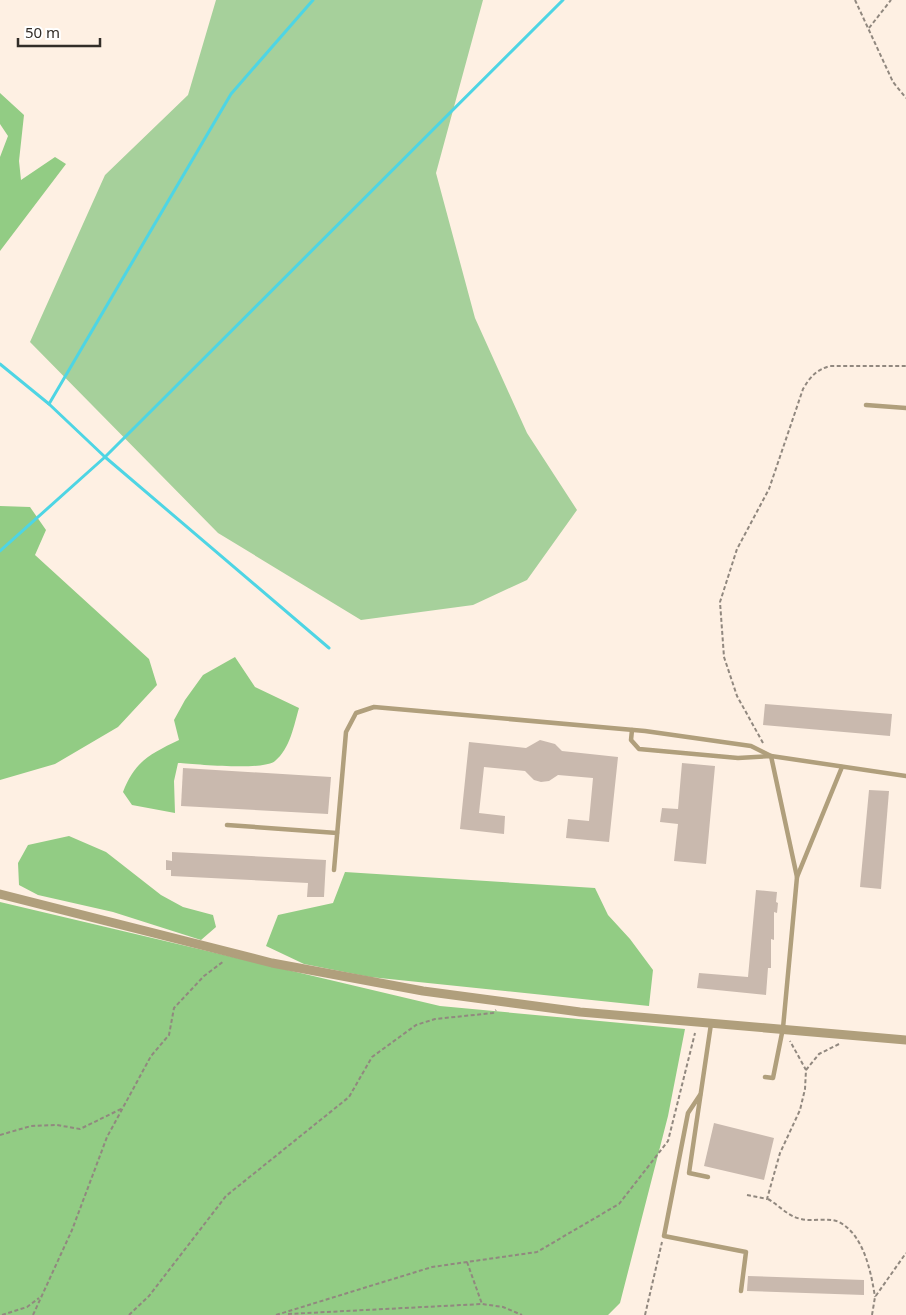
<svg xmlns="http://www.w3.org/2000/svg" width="906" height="1315" font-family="'Noto Sans',sans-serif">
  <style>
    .green { fill: #a6d09b }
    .forest { fill: #92cc84 }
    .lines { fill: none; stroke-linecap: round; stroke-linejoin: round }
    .stream { stroke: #4ed5e4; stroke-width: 3 }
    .building { fill: #c9b9ae }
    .path { stroke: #91887f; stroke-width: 2; stroke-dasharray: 4 2.5; stroke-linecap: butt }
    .service { stroke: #b09f7c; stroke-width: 4.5 }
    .minor { stroke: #b09f7c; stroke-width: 9 }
  </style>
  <rect width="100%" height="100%" fill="#fef0e3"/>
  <!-- green -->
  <path class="green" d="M216 0H483L436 173 475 318 527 433 577 510 527 580 473 605 361 620 218 533 30 342 105 175 188 95Z"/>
  <!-- forest -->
  <g class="forest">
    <path d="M0 93 24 115 19 161 21 180 55 157 66 164 0 251V157L8 136 0 124Z"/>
    <path d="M0 506 30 507 46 530 35 555 149 659 157 685 118 727 55 764 0 780Z"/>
    <path d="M235 657 255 687 299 708C294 725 290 749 275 761 263 771 196 764 178 763L174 781 175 813 132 805 123 792C135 761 150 754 179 740L174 720 185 700 203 675Z"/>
    <path d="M69 836 106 852 161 895 183 907 213 915 216 927 201 940 113 912 38 895 19 885 18 863 28 845Z"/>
    <path d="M345 872 595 888 608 915 630 939 653 970 649 1006 370 977 304 964 266 946 278 915 333 903Z"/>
    <path d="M0 902 440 1006 685 1029 668 1116 620 1303 608 1315H0Z"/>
  </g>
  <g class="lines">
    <!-- stream -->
    <g class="stream">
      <path d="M0 364 49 404 105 457 329 648"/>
      <path d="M49 404 231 94 313 0"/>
      <path d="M0 551 105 457 563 0"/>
    </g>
  </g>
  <!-- building -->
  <g class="building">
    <path d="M765 704 892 714 890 736 763 725Z"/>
    <path d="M540 740 555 744 562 751 618 757 609 842 566 838 568 819 589 821 593 778 558 775 549 781 541 782 534 780 525 771 484 767 479 813 505 816 504 834 460 829 469 742 526 748Z"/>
    <path d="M682 763 715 766 706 864 674 861 678 824 660 822 662 808 678 809Z"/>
    <path d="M183 768 331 777 328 814 181 806Z"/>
    <path d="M869 790 889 791 881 889 860 887Z"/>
    <path d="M172 852 326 860 324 897H307L308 883 171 876V870H166V860L172 861Z"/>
    <path d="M756 890 777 892 776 902 778 903 777 913 774 912V940L771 939V968H768L766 995 697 988 699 973 748 977Z"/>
    <path d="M714 1123 774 1138 764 1180 704 1166Z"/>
    <path d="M748 1276 864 1280V1295L747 1291Z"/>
  </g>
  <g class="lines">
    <!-- path -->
    <g class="path">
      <path d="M855 0 893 82 906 98"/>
      <path d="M869 28 891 0"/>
      <path d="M763 743 737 696 724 657 720 602 737 549 769 489 803 389C810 377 816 370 830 366H906"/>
      <path d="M806 1070 819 1054 839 1044"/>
      <path d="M0 1135 31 1126 57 1125 80 1129 123 1108"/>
      <path d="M747 1195 767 1199 780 1153 800 1110 805 1089 806 1070 790 1041"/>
      <path d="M768 1199C779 1205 787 1216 801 1219 812 1222 828 1217 839 1222 864 1235 871 1272 875 1297"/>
      <path d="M467 1262 482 1304"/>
      <path d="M288 1314 482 1304 503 1307 522 1315"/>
      <path d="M2 1315 27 1307 39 1298"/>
      <path d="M33 1315 72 1230 107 1137 151 1056 169 1035 174 1008 204 976 224 961"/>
      <path d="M129 1315 149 1296 226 1196 349 1097 372 1057 416 1025 435 1019 493 1013 496 1010"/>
      <path d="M276 1315 432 1267 537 1252 619 1204 668 1141 695 1033"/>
      <path d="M645 1315 662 1242"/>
      <path d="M872 1315 875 1297 906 1253"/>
    </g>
    <!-- service -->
    <g class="service">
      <path d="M866 405 906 408"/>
      <path d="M632 730 631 740 639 749 738 758 771 756 906 776"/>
      <path d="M227 825 337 833"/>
      <path d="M334 870 346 732 356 713 374 707 645 731 751 746 771 756 797 877 783 1028 773 1078 765 1077"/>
      <path d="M797 877 842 767"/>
      <path d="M700 1095 688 1113 664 1236 746 1252 741 1291"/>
      <path d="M708 1177 689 1173 711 1024"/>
    </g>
    <!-- minor -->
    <path class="minor" d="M0 894 272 963 423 991 580 1012 906 1040"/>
  </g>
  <!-- scale -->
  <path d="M18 38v8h82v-8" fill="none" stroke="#322d28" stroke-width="2.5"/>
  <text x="25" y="38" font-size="15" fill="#322d28" stroke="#ffffff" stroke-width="4" paint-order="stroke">50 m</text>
</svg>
